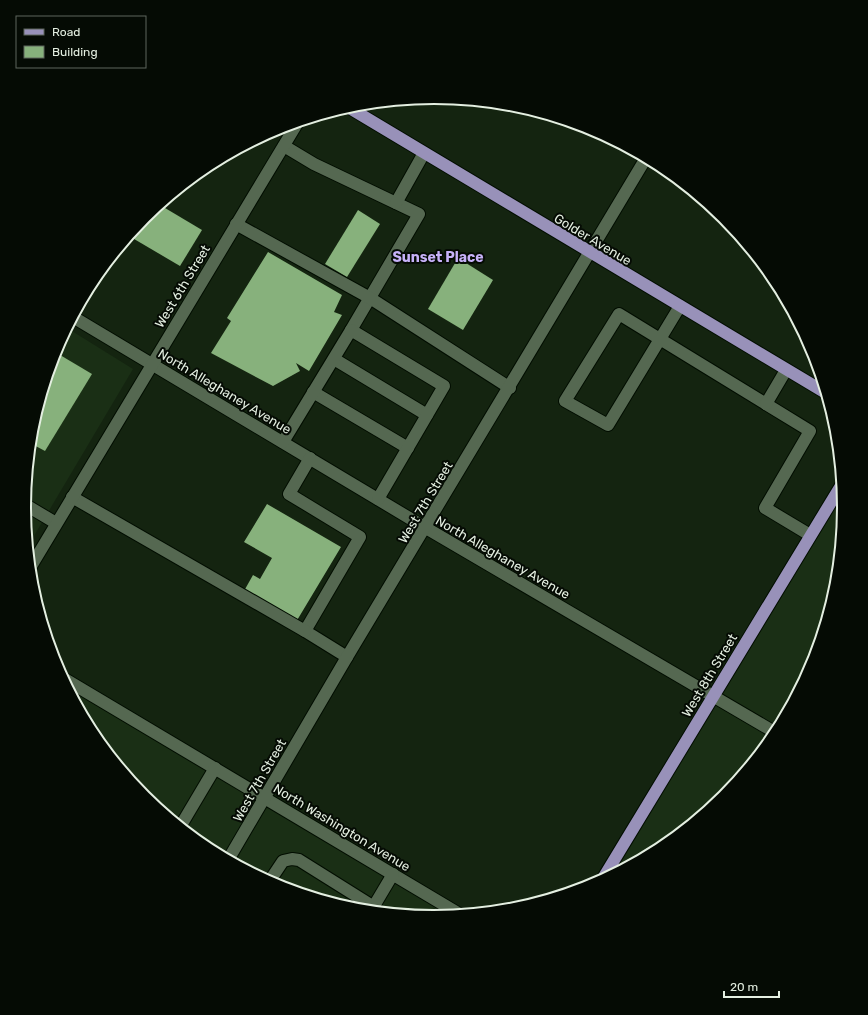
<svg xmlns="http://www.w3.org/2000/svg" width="868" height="1015" font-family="Rubik,sans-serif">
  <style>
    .built { fill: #1a2f15 }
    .building { fill: #87b17c }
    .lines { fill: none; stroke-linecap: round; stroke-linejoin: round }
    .minor-casing { stroke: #020d00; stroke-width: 14 }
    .major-casing { stroke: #020d00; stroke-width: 14 }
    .minor { stroke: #556851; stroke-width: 12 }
    .major { stroke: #9891b9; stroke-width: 12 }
    .labels { text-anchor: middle; stroke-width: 4; stroke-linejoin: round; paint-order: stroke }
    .street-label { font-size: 13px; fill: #e4efe1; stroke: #050b04 }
    .neighbourhood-label { font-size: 14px; font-weight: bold; fill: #c7b2f9; stroke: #050b04 }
    .rim { fill: none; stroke: #e4efe1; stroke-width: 2 }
  </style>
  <rect width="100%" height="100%" fill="#142410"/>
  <!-- built -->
  <g class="built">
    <path d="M67 328 133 369 28 546 24 507 32 427 55 350Z"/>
    <path d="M841 474 844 508 836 588 813 665 775 735 724 798 662 849 597 883Z"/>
    <path d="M63 678 462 915 434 917 354 910 277 886 206 848 144 797 93 735Z"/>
  </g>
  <!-- building -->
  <g class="building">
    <path d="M510 105H514L526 109 523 113Z"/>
    <path d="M160 205 202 230 180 266 129 236 144 217Z"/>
    <path d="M358 210 380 224 347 277 325 264Z"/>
    <path d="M268 252 342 295 334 312 342 315 309 371 296 363 300 371 273 386 211 353 231 321 227 318Z"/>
    <path d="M458 258 493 280 463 330 428 309Z"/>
    <path d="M765 267 775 280 776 282 769 284Z"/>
    <path d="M55 352 92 374 45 451 30 443 32 427Z"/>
    <path d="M267 504 341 547 296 622 244 591 253 575 260 579 272 558 244 542Z"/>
  </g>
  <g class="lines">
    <defs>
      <g id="minor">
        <path d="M284 146 314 164 419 214 351 330"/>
        <path d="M396 203 424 153"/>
        <path d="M236 224 370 298 510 388"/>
        <path d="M680 306 608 425 565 401 619 314C683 353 747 392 810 431L765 508 810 535"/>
        <path d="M73 317 426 528 776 733"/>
        <path d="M334 359 427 415"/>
        <path d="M313 392 408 448"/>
        <path d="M766 404 786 370"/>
        <path d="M283 442 351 330 444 386 378 499"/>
        <path d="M310 458 289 494 360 537 305 631 347 657"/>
        <path d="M72 497 305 631"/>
        <path d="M24 504 56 523"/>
        <path d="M30 568 298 122"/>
        <path d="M63 678 461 915"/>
        <path d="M180 827 215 768"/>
        <path d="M228 860 347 657 646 158"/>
        <path d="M269 882 283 861 292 859 299 860 374 907"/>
        <path d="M371 911 393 874"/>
      </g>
      <g id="major">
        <path d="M348 107 826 393"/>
        <path d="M602 880 842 484"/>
      </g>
    </defs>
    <!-- minor casing -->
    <use href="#minor" class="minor-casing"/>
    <!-- major casing -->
    <use href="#major" class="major-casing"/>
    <!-- minor -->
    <use href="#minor" class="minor"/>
    <!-- major -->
    <use href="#major" class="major"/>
  </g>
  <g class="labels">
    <!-- street labels -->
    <g class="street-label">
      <text transform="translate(593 239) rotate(31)" y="5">Golder Avenue</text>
      <text transform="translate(182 286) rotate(-59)" y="5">West 6th Street</text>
      <text transform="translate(225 391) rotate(31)" y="5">North Alleghaney Avenue</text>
      <text transform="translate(425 502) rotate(-59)" y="5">West 7th Street</text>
      <text transform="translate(503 557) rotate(30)" y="5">North Alleghaney Avenue</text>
      <text transform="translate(709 675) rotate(-59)" y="5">West 8th Street</text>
      <text transform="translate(259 780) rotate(-60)" y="5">West 7th Street</text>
      <text transform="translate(342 827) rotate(31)" y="5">North Washington Avenue</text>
    </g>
    <!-- neighbourhood labels -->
    <g class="neighbourhood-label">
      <text x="438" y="262">Sunset Place</text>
    </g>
  </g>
  <!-- crop -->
  <path d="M0 0H868V1015H0ZM31 507a403 403 0 1 1 806 0a403 403 0 1 1-806 0Z" fill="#050b04" fill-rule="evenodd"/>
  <path class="rim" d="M31 507a403 403 0 1 1 806 0a403 403 0 1 1-806 0Z"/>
  <!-- legend -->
  <rect x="16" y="16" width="130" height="52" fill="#050b04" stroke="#5e665c"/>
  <rect x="24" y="29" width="20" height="6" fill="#9891b9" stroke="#5e665c"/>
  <text x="52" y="36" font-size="12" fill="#e4efe1">Road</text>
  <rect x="24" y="46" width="20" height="12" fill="#87b17c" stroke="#5e665c"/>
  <text x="52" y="56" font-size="12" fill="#e4efe1">Building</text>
  <!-- scale -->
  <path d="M724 991v6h55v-6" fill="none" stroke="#e4efe1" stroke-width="2"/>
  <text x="730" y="991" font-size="12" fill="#e4efe1" stroke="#050b04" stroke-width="3" paint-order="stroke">20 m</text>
</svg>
